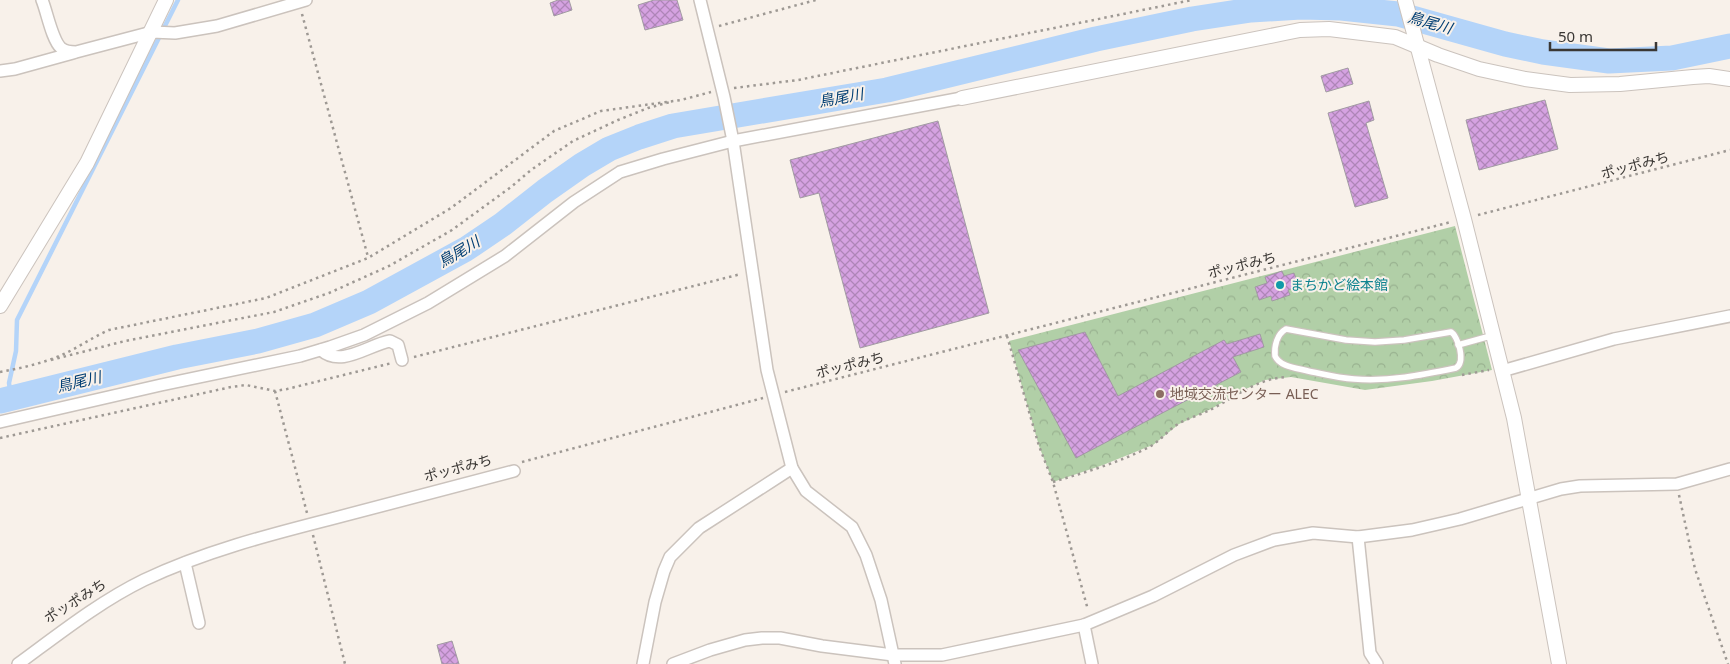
<svg xmlns="http://www.w3.org/2000/svg" width="1730" height="664" font-family="'Noto Sans','Noto Sans JP',sans-serif">
  <style>
    .park { fill: url(#park-crowns) }
    .lines { fill: none; stroke-linecap: round; stroke-linejoin: round }
    .stream { stroke: #b4d4f9; stroke-width: 4.5 }
    .river { stroke: #b4d4f9; stroke-width: 25 }
    .building { fill: url(#building-cross-hatch); stroke: #a19ba2 }
    .service-casing { stroke: #cbc3bd; stroke-width: 8 }
    .minor-casing { stroke: #cbc3bd; stroke-width: 14 }
    .tertiary-casing { stroke: #cbc3bd; stroke-width: 16 }
    .path { stroke: #9e9994; stroke-width: 2.5; stroke-dasharray: 2.5 4; stroke-linecap: butt }
    .service { stroke: #fff; stroke-width: 5.5 }
    .minor { stroke: #fff; stroke-width: 11 }
    .tertiary { stroke: #fff; stroke-width: 14 }
    .culture-dot { fill: #0f9aa8; stroke: #f8f1ea; stroke-width: 2 }
    .education-dot { fill: #8d6e63; stroke: #f8f1ea; stroke-width: 2 }
    .labels { text-anchor: middle; stroke-width: 4; stroke-linejoin: round; paint-order: stroke }
    .street-label { font-size: 14px; fill: #3a3734; stroke: #f8f1ea }
    .culture-label { font-size: 14px; fill: #0d838f; stroke: #f8f1ea; text-anchor: start }
    .education-label { font-size: 14px; fill: #785e54; stroke: #f8f1ea; text-anchor: start }
    .water-label { font-size: 15px; font-style: italic; fill: #003e73; stroke: #f8f1ea }
  </style>
  <defs>
    <pattern id="park-crowns" width="20" height="18" patternUnits="userSpaceOnUse" patternTransform="scale(1.25)"><rect width="20" height="18" fill="#b1cfa7"/><path d="M2 6a3 3 0 1 1 6 0M12 15a3 3 0 1 1 6 0" fill="none" stroke="#99b290"/></pattern>
    <pattern id="building-cross-hatch" width="8" height="8" patternUnits="userSpaceOnUse" patternTransform="scale(1.25)"><rect width="8" height="8" fill="#d5a2e1"/><path d="M0 0l8 8M0 8l8-8" fill="none" stroke="#ae85b7"/></pattern>
  </defs>
  <rect width="100%" height="100%" fill="#f8f1ea"/>
  <!-- park -->
  <path class="park" d="M1455 226 1492 370 1432 381 1365 390 1291 377 1265 380 1246 389 1211 409 1179 424 1153 445 1145 448 1103 465 1053 482 1039 446 1009 341Z"/>
  <g class="lines">
    <!-- stream -->
    <path class="stream" d="M11 398 9 383 16 351 17 320 178 0"/>
    <!-- river -->
    <path class="river" d="M0 401 177 357 258 341 315 325 369 302 466 249 503 224 545 191 582 165 609 149 639 137 673 126 887 90 1096 39 1192 19 1251 10 1301 7 1341 8 1398 14 1505 44 1543 52 1609 61 1672 58 1730 46"/>
  </g>
  <!-- building -->
  <g class="building">
    <path d="M558 0H569L572 10 554 16 550 3Z"/>
    <path d="M654 0H677L683 20 645 30 638 5Z"/>
    <path d="M1348 68 1353 84 1326 92 1321 76Z"/>
    <path d="M1545 100 1558 149 1479 170 1466 120Z"/>
    <path d="M1369 101 1374 120 1366 123 1388 198 1355 207 1328 113Z"/>
    <path d="M938 121 989 313 860 348 819 193 800 198 790 160Z"/>
    <path d="M1282 271 1284 276 1294 273 1299 286 1288 290 1290 295 1272 301 1271 296 1259 300 1255 287 1267 283 1265 277Z"/>
    <path d="M1085 332 1118 396 1224 340 1227 344 1260 334 1264 347 1233 357 1241 372 1076 458 1018 350Z"/>
    <path d="M452 641 459 664H442L437 645Z"/>
  </g>
  <g class="lines">
    <defs>
      <g id="service">
        <path d="M1286 329 1346 340 1375 342 1404 340 1451 332C1458 336 1466 362 1456 368 1422 375 1388 382 1354 379 1338 378 1323 374 1308 371 1297 368 1280 367 1275 356 1274 346 1277 334 1286 329Z"/>
        <path d="M1458 345 1494 335"/>
      </g>
      <g id="minor">
        <path d="M42 0C47 12 52 40 61 48 65 52 71 52 76 52L152 32 175 33 217 26 306 0"/>
        <path d="M700 0 724 97 733 141 767 370 792 468 806 491 852 527 866 555 881 600 895 664"/>
        <path d="M0 71 15 69 73 53"/>
        <path d="M321 350C341 368 368 345 390 341L398 345 402 360"/>
        <path d="M1502 371 1614 339 1730 316"/>
        <path d="M0 422 161 385 300 356 330 347 364 335 428 303 505 256 574 202 620 172 663 159 733 141 962 98"/>
        <path d="M1358 537 1370 653 1377 664"/>
        <path d="M185 563 199 623"/>
        <path d="M1084 625 1092 664"/>
        <path d="M18 664C59 634 99 602 144 580 203 552 268 535 331 519 392 503 453 487 514 471"/>
        <path d="M643 664 655 602 664 571 670 557 699 528 792 468"/>
        <path d="M673 664 710 650 745 640 762 638H780L822 646 893 655H942L1084 625 1153 596 1234 555 1274 540 1313 533 1358 537 1412 530 1460 519 1561 489 1580 486 1677 484 1730 469"/>
      </g>
      <g id="tertiary">
        <path d="M1405 0 1464 219 1514 418 1559 664"/>
        <path d="M962 98 1285 33 1300 30 1329 29 1395 37 1438 55 1479 69 1525 79 1570 85 1620 84 1693 77 1709 76 1730 79"/>
        <path d="M0 306 87 163 166 0"/>
      </g>
    </defs>
    <!-- service casing -->
    <use href="#service" class="service-casing"/>
    <!-- minor casing -->
    <use href="#minor" class="minor-casing"/>
    <!-- tertiary casing -->
    <use href="#tertiary" class="tertiary-casing"/>
    <!-- path -->
    <g class="path">
      <path d="M302 14 368 257"/>
      <path d="M719 26 816 0"/>
      <path d="M734 88 798 80 1192 0"/>
      <path d="M1478 215 1730 150"/>
      <path d="M1007 336 1039 446 1053 482 1088 610"/>
      <path d="M414 357 741 274"/>
      <path d="M51 360 125 341 274 312 329 293 389 266 452 230 511 187 531 170 573 141 618 120 648 108 670 102"/>
      <path d="M0 372C22 368 44 363 64 354 79 347 93 337 109 330L266 298 368 258 451 208 554 131 601 111 681 100 711 92"/>
      <path d="M1462 375 1489 370"/>
      <path d="M275 391 307 513"/>
      <path d="M785 392 1451 222"/>
      <path d="M0 438 231 387 246 385 275 391 287 389 392 363"/>
      <path d="M522 462 763 398"/>
      <path d="M1053 482C1086 472 1121 462 1151 446 1161 440 1168 430 1178 424 1188 418 1200 415 1210 410 1235 397 1258 378 1287 377"/>
      <path d="M1679 495 1695 569 1728 664"/>
      <path d="M313 535 345 664"/>
    </g>
    <!-- service -->
    <use href="#service" class="service"/>
    <!-- minor -->
    <use href="#minor" class="minor"/>
    <!-- tertiary -->
    <use href="#tertiary" class="tertiary"/>
  </g>
  <!-- markers -->
  <circle class="culture-dot" cx="1280" cy="285" r="5"/>
  <circle class="education-dot" cx="1160" cy="394" r="5"/>
  <g class="labels">
    <!-- street labels -->
    <g class="street-label">
      <text transform="translate(1635 165) rotate(-15)" y="5">ポッポみち</text>
      <text transform="translate(1242 265) rotate(-14)" y="5">ポッポみち</text>
      <text transform="translate(850 365) rotate(-14)" y="5">ポッポみち</text>
      <text transform="translate(458 468) rotate(-15)" y="5">ポッポみち</text>
      <text transform="translate(75 601) rotate(-32)" y="5">ポッポみち</text>
    </g>
    <!-- culture labels -->
    <g class="culture-label">
      <text x="1290" y="290">まちかど絵本館</text>
    </g>
    <!-- education labels -->
    <g class="education-label">
      <text x="1170" y="399">地域交流センター ALEC</text>
    </g>
    <!-- water labels -->
    <g class="water-label">
      <text transform="translate(1430 23) rotate(16)" y="5">鳥尾川</text>
      <text transform="translate(841 98) rotate(-10)" y="5">鳥尾川</text>
      <text transform="translate(459 252) rotate(-31)" y="5">鳥尾川</text>
      <text transform="translate(79 382) rotate(-13)" y="5">鳥尾川</text>
    </g>
  </g>
  <!-- scale -->
  <path d="M1550 42v8h106v-8" fill="none" stroke="#3a3734" stroke-width="2.5"/>
  <text x="1558" y="42" font-size="15" fill="#3a3734" stroke="#f8f1ea" stroke-width="4" paint-order="stroke">50 m</text>
</svg>
